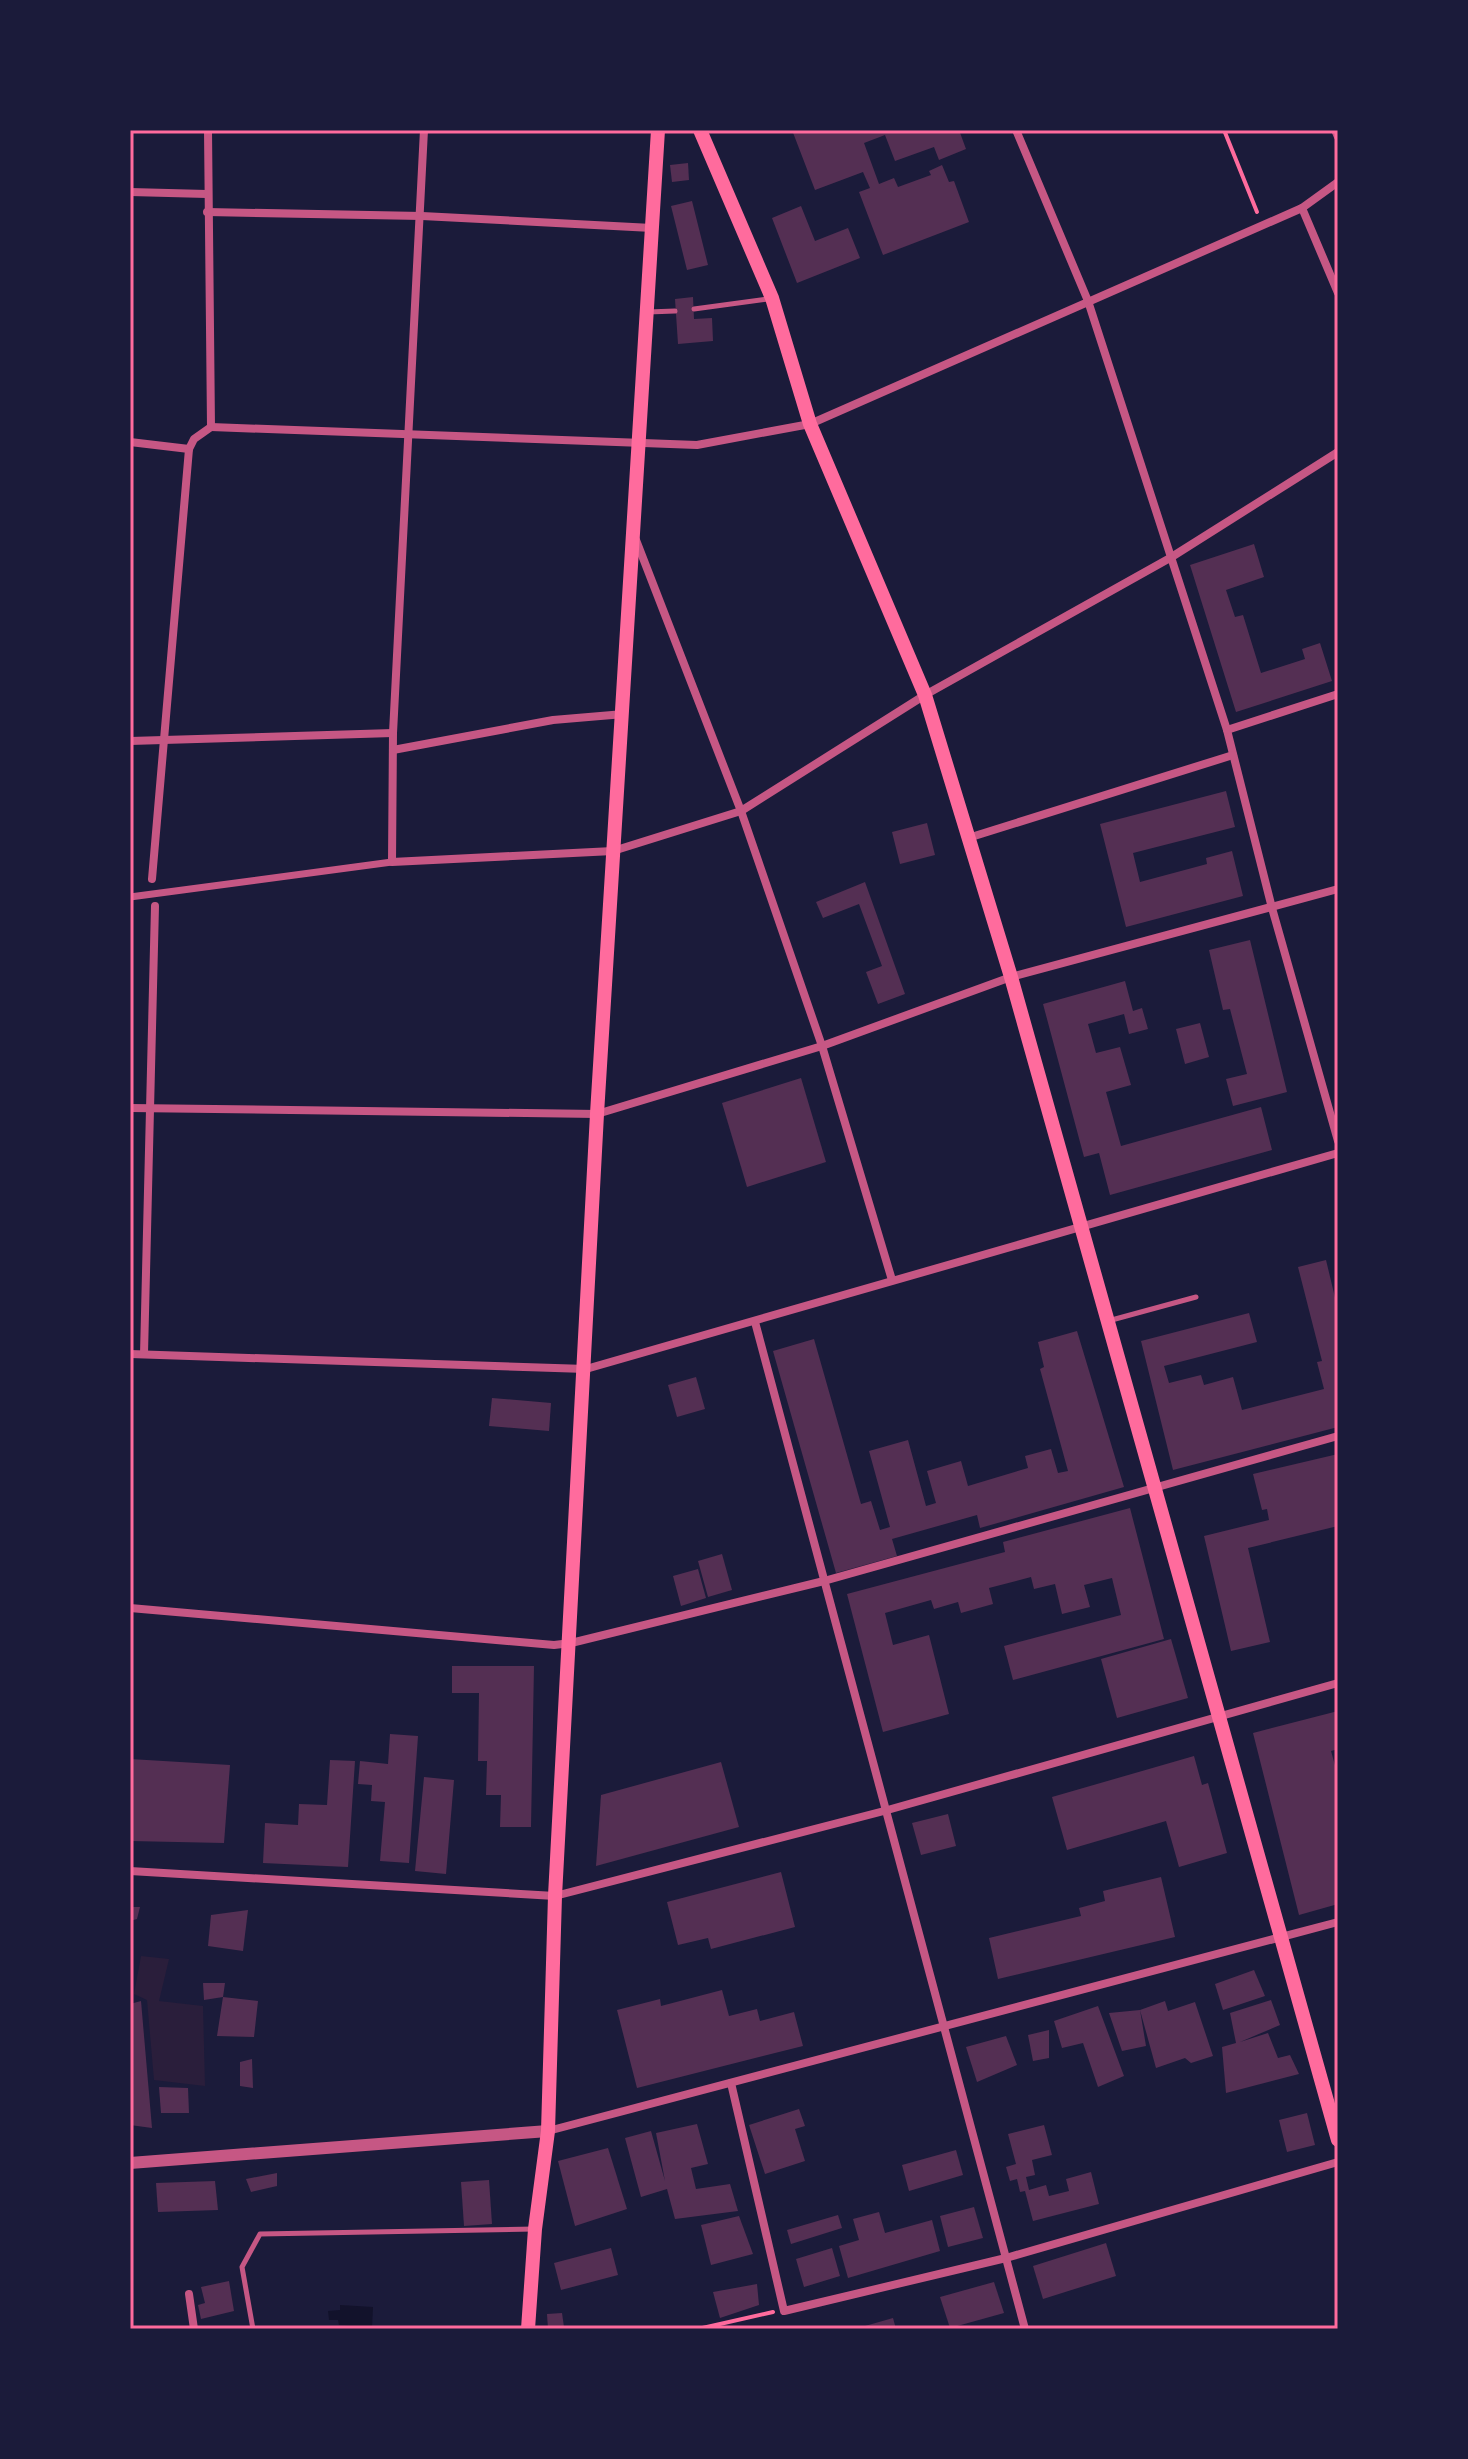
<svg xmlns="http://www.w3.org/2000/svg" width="1468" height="2459" font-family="'DM Sans',sans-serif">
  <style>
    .green { fill: #2a1e3b }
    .water { fill: #12122b }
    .building { fill: #542f53 }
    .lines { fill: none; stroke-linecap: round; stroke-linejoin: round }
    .path { stroke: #ff6b9d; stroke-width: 4 }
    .service { stroke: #c65784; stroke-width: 5 }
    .pedestrian { stroke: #c65784; stroke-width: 7 }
    .minor { stroke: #c65784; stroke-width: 8 }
    .tertiary { stroke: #c65784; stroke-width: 12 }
    .secondary { stroke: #ff6b9d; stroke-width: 14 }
    .neatline { fill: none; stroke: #ff6b9d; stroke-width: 3 }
  </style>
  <rect width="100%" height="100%" fill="#1b1b3a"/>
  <!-- green -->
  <path class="green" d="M141 1956 169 1959 159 2001 203 2006 205 2086 154 2080 147 2000 134 1994Z"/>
  <!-- water -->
  <path class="water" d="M340 2305 373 2307 372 2328 339 2325 338 2320H329L328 2311 340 2310Z"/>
  <!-- building -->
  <g class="building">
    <path d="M792 130H959L966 149 939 160 934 147 895 161 885 135 864 143 879 184 894 178 898 187 931 175 929 171 942 165 949 182 954 181 969 222 883 255 859 192 870 188 863 172 815 190Z"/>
    <path d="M688 163 689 180 672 182 670 165Z"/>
    <path d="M692 201 708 265 687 270 671 206Z"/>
    <path d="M801 206 815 241 848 228 860 258 797 283 772 218Z"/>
    <path d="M693 297 694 319 712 318 713 341 678 344 675 299Z"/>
    <path d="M1254 544 1264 577 1226 590 1235 617 1243 615 1261 673 1305 659 1302 649 1320 643 1332 681 1236 712 1190 565Z"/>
    <path d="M1226 791 1235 827 1133 853 1140 882 1207 864 1206 858 1232 851 1243 896 1126 927 1100 824Z"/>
    <path d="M927 823 935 855 900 864 892 832Z"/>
    <path d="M865 882 905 994 878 1004 866 972 882 966 859 904 823 918 816 902Z"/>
    <path d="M1250 940 1287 1092 1233 1106 1226 1079 1247 1074 1230 1009 1223 1010 1209 950Z"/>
    <path d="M1125 981 1133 1011 1142 1008 1148 1029 1129 1034 1124 1014 1088 1024 1096 1053 1120 1047 1131 1085 1106 1092 1121 1146 1261 1107 1272 1150 1110 1195 1099 1153 1084 1157 1043 1004Z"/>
    <path d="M1200 1023 1209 1057 1185 1064 1176 1029Z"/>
    <path d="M801 1078 826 1162 747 1187 722 1103Z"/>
    <path d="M1326 1260 1338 1310V1427L1173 1470 1141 1341 1249 1313 1257 1342 1164 1366 1169 1383 1201 1375 1204 1385 1233 1377 1242 1410 1324 1389 1317 1362 1322 1361 1298 1267Z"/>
    <path d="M1077 1331 1124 1487 980 1528 977 1515 892 1539 897 1556 836 1573 773 1351 814 1339 861 1504 871 1501 880 1530 890 1527 869 1451 908 1440 926 1506 936 1503 927 1471 961 1461 968 1486 1028 1468 1025 1456 1051 1449 1058 1473 1068 1471 1040 1369 1044 1367 1038 1342Z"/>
    <path d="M696 1377 705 1409 677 1417 668 1385Z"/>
    <path d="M492 1398 551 1403 549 1431 489 1426Z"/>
    <path d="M1338 1454V1526L1248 1548 1270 1642 1231 1651 1204 1536 1269 1520 1267 1509 1262 1510 1253 1474Z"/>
    <path d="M1130 1508 1164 1639 1013 1680 1004 1646 1121 1615 1112 1578 1084 1585 1090 1607 1062 1614 1055 1584 1034 1589 1031 1577 989 1588 993 1604 961 1613 958 1602 934 1609 931 1600 885 1613 893 1645 929 1635 949 1714 883 1732 847 1594 1005 1552 1003 1542Z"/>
    <path d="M722 1554 732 1590 708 1597 698 1561Z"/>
    <path d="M698 1569 706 1598 681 1606 673 1576Z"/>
    <path d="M1171 1639 1188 1698 1117 1718 1101 1659Z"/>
    <path d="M452 1666H534L531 1827H500L501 1795H486L487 1761H478L479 1693H452Z"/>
    <path d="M1338 1711V1749L1331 1751 1338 1776V1904L1299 1915 1253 1733Z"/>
    <path d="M390 1734 418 1736 409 1863 380 1861 385 1802 371 1801 372 1785 358 1784 360 1761 388 1764Z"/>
    <path d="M1194 1756 1202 1785 1208 1783 1227 1853 1179 1867 1166 1821 1067 1850 1052 1797Z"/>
    <path d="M130 1759 230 1765 224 1843 130 1841Z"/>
    <path d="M330 1760 355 1761 348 1867 263 1863 265 1823 298 1825 299 1804 327 1805Z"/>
    <path d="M721 1762 739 1827 596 1866 601 1795Z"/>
    <path d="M424 1777 454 1780 446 1874 415 1871Z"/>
    <path d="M948 1814 956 1846 921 1855 912 1823Z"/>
    <path d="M781 1872 795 1927 711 1949 708 1938 678 1945 667 1902Z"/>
    <path d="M1161 1877 1175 1937 998 1979 989 1938 1081 1916 1079 1908 1105 1901 1103 1891Z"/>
    <path d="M130 1907H140L137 1919 130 1921Z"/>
    <path d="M248 1910 243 1951 208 1946 211 1915Z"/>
    <path d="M1254 1970 1265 1996 1223 2010 1215 1984Z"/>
    <path d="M203 1983H225L223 1997 258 2001 254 2037 217 2036 223 1997 204 2000Z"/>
    <path d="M722 1990 729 2016 757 2009 760 2021 794 2012 803 2046 637 2088 617 2010 660 1999 661 2006Z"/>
    <path d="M1271 2000 1280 2025 1240 2042 1268 2033 1278 2058 1290 2055 1299 2074 1226 2093 1222 2047 1236 2043 1230 2013Z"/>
    <path d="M141 2001 152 2128 130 2125V2004Z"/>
    <path d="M1165 2001 1168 2011 1195 2002 1213 2056 1191 2063 1185 2058 1156 2068 1140 2010 1146 2046 1122 2051 1109 2013 1140 2010Z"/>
    <path d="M1098 2006 1124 2076 1098 2087 1083 2043 1062 2048 1054 2021Z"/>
    <path d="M1049 2030V2058L1033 2061 1028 2035Z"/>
    <path d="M1006 2036 1017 2065 977 2082 966 2047Z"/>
    <path d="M252 2059 253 2088 240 2086V2062Z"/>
    <path d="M159 2087 188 2088 189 2113H161Z"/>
    <path d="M799 2109 805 2126 795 2129 805 2161 765 2174 749 2125Z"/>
    <path d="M1307 2113 1315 2145 1287 2152 1279 2120Z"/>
    <path d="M697 2124 708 2164 691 2168 696 2189 730 2184 738 2211 675 2219 667 2189 641 2197 625 2138 651 2131 665 2181 656 2133Z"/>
    <path d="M1044 2125 1052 2155 1032 2160 1035 2175 1026 2177 1029 2190 1046 2185 1049 2196 1069 2191 1066 2179 1091 2172 1099 2204 1033 2221 1025 2191 1020 2192 1017 2179 1010 2181 1006 2167 1016 2164 1008 2134Z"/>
    <path d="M608 2148 627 2209 575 2226 558 2161Z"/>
    <path d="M956 2150 963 2175 909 2191 902 2165Z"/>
    <path d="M277 2173V2186L251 2192 246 2179Z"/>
    <path d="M489 2180 492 2224 464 2226 461 2182Z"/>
    <path d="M215 2181 218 2210 158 2212 156 2183Z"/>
    <path d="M974 2207 983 2238 948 2247 940 2216Z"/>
    <path d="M879 2212 885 2233 932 2220 940 2251 848 2278 839 2246 859 2240 853 2219Z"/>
    <path d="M838 2215 842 2228 791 2244 787 2230Z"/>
    <path d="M739 2216 753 2254 711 2265 701 2225Z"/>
    <path d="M1106 2243 1116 2276 1043 2299 1033 2266Z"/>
    <path d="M611 2248 618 2275 561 2290 554 2263Z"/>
    <path d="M832 2248 840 2276 804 2287 796 2259Z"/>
    <path d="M229 2281 234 2311 201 2319 198 2305 205 2303 201 2287Z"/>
    <path d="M994 2282 1004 2313 950 2328 940 2297Z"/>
    <path d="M757 2284 759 2305 720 2318 713 2292Z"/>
    <path d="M562 2313 564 2327 548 2329 547 2314Z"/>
    <path d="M893 2318 896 2329H866L865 2326Z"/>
  </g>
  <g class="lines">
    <!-- path -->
    <g class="path">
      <path d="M1224 130 1257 212"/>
      <path d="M698 2329 773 2312"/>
    </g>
    <!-- service -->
    <g class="service">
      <path d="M694 309 768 299"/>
      <path d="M648 312 675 311"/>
      <path d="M1108 1321 1196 1297"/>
      <path d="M253 2329 242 2267 260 2234 534 2229"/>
    </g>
    <!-- pedestrian -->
    <path class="pedestrian" d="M130 897 392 862"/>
    <!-- minor -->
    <g class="minor">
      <path d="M424 130 393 733 392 862 613 851 741 811 925 695 1170 558 1338 452"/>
      <path d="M1016 130 1088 301 1227 730 1272 908 1338 1141"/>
      <path d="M1335 130 1338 137"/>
      <path d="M130 192 207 194"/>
      <path d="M1302 208 1338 293"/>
      <path d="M207 212 422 216 652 228"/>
      <path d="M211 427 697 445 810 424 1302 208 1338 182"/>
      <path d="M130 442 189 449"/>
      <path d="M636 540 741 811 822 1046 892 1280"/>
      <path d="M1227 730 1338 694"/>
      <path d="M130 741 393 733"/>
      <path d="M393 750 553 720 624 714"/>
      <path d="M968 838 1233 755"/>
      <path d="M152 879 189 449 194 439 211 427 208 130"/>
      <path d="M130 1108 597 1114 822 1046 1011 977 1338 889"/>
      <path d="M755 1322 1025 2329"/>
      <path d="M130 1354 586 1369 1338 1153"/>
      <path d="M144 1354 155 906"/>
      <path d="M130 1608 554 1645 571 1643 824 1581 1338 1436"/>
      <path d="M130 1871 555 1896 884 1811 1338 1683"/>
      <path d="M731 2083 784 2311 1006 2258 1338 2162"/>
      <path d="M548 2131 1338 1922"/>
      <path d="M189 2294 194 2329"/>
    </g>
    <!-- tertiary -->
    <path class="tertiary" d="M130 2163 548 2131"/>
    <!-- secondary -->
    <g class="secondary">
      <path d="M700 130 772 298 810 424 925 695 1011 977 1338 2140"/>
      <path d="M528 2329 535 2229 548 2131 555 1896 597 1114 658 130"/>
    </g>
  </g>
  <!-- border -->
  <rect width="1468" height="2459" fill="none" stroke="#1b1b3a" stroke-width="264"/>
  <rect x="132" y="132" width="1204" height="2195" class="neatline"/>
</svg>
